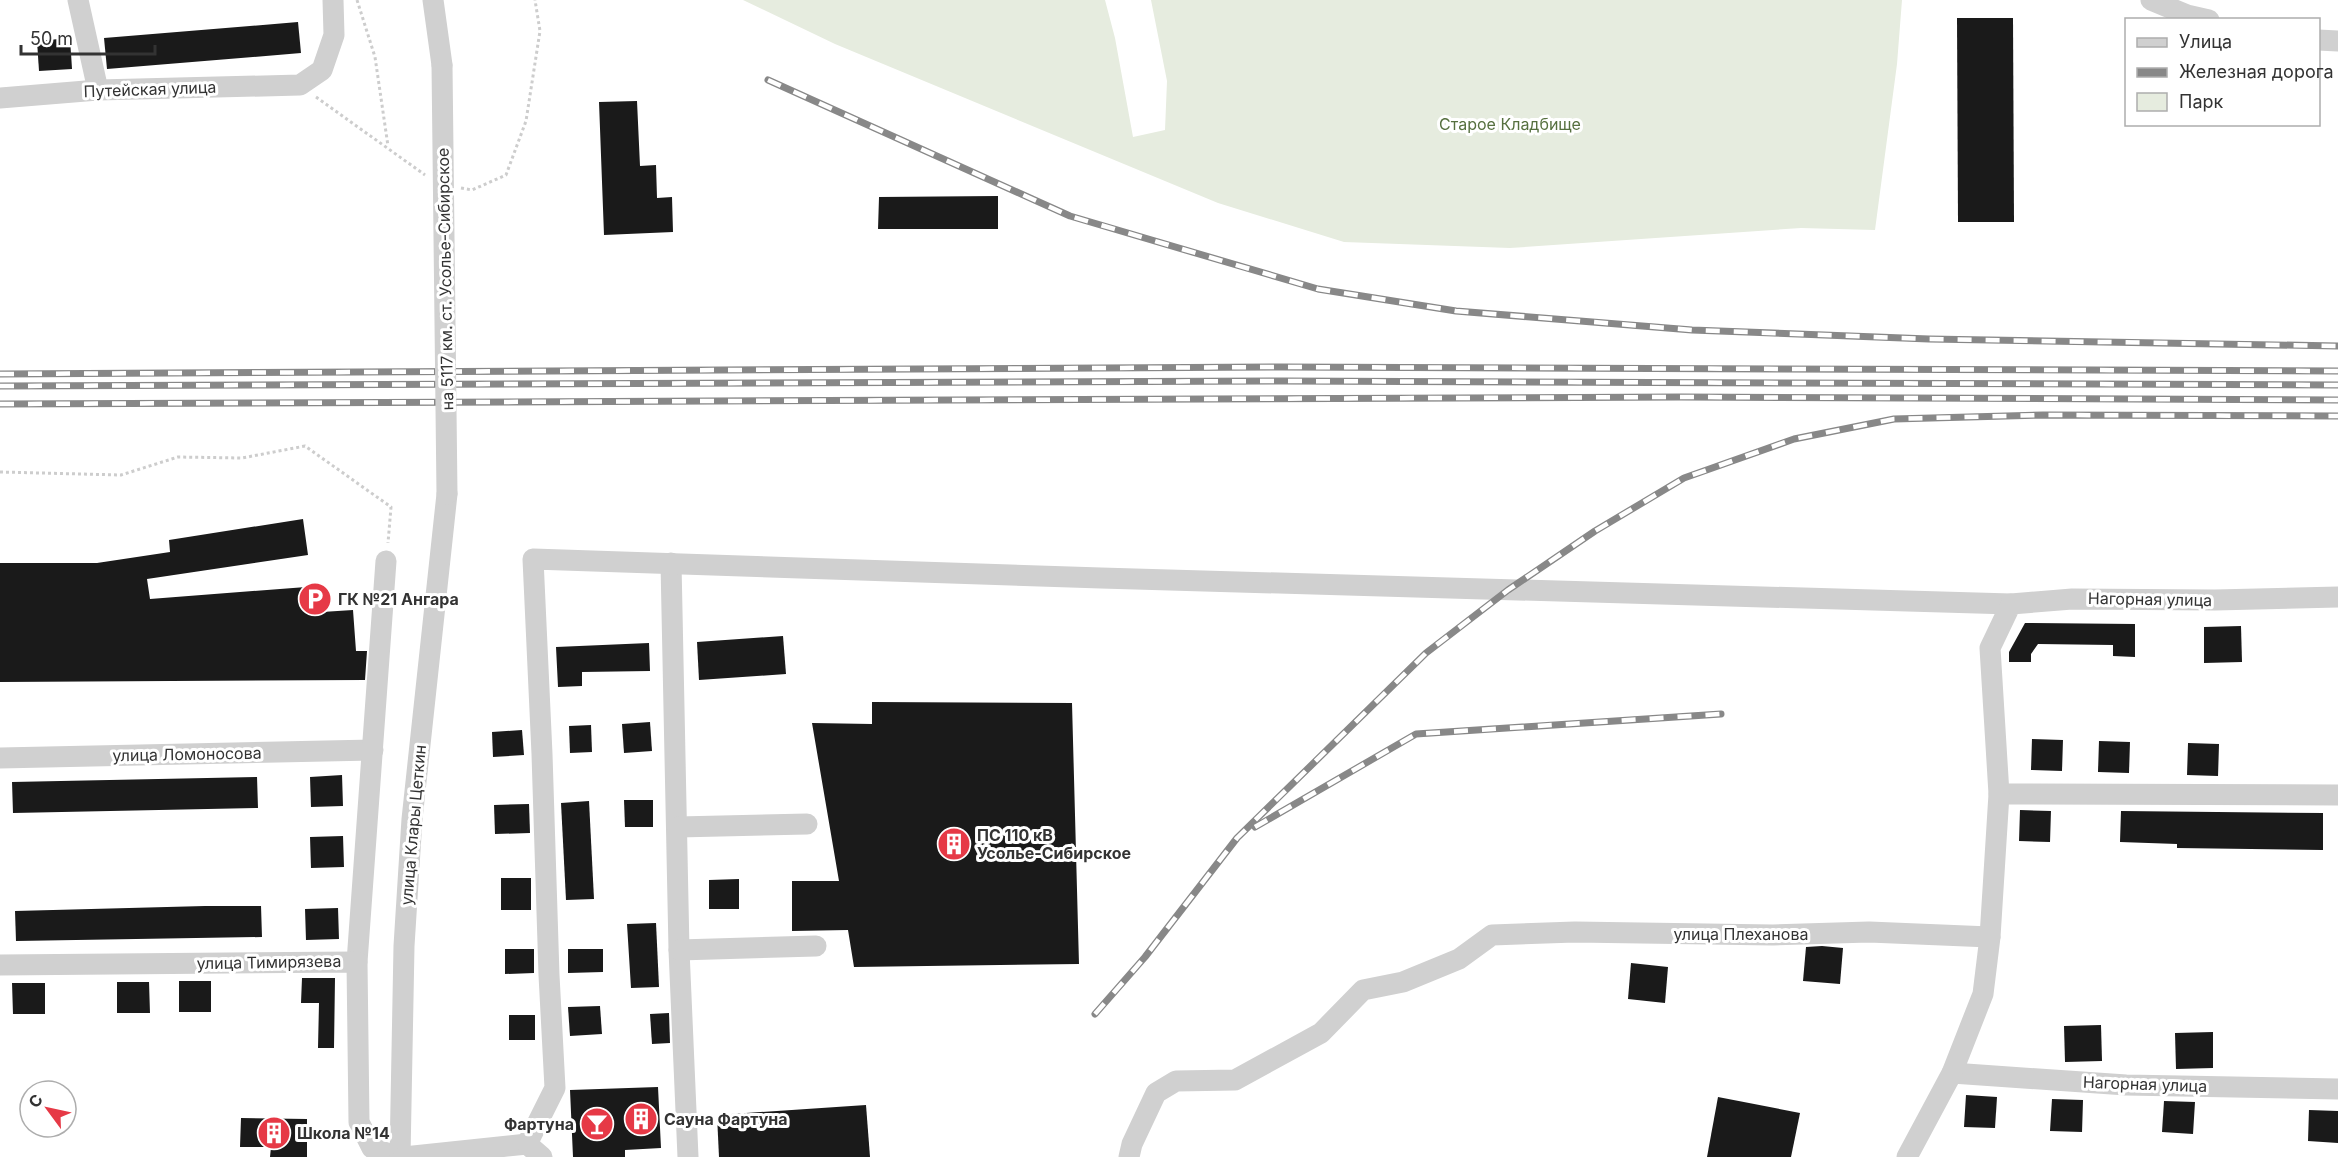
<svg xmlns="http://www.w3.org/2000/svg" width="2338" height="1157" viewBox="0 0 2338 1157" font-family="Inter,sans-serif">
<rect width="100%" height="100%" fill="#fff"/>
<polygon fill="#e6ecdf" points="743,0 1105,0 1115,38 1133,137 1165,130 1167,81 1151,0 1902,0 1897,64 1875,230 1801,228 1510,248 1344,242 1218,203 835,44"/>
<g fill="#1a1a1a">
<polygon points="1957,18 2013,18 2014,222 1958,222"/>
<polygon points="298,22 301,53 107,69 104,38"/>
<polygon points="70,38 72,69 39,71 37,41"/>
<polygon points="637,101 640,166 656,165 657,198 672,197 673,232 604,235 599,102"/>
<polygon points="998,196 998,229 878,229 879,197"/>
<polygon points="303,519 308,555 147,579 150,599 319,586 322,612 353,610 356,651 367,651 365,680 0,682 0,563 97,563 170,552 169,540"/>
<polygon points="2025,623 2135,624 2135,657 2113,656 2113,645 2038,644 2031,654 2031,662 2009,662 2009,652"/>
<polygon points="2241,626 2242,662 2204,663 2204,627"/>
<polygon points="783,636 786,674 699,680 697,642"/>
<polygon points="649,643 650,671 582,672 582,686 558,687 556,647"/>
<polygon points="872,702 1072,703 1079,964 854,967 848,930 792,931 792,881 839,881 812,723 872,724"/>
<polygon points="650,722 652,751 624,753 622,724"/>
<polygon points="591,725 592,752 570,753 569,726"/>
<polygon points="522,730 524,755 493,757 492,732"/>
<polygon points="2032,739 2063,740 2062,771 2031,770"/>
<polygon points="2099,741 2130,742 2129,773 2098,772"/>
<polygon points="2188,743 2219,744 2218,776 2187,775"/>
<polygon points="342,775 343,806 311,807 310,777"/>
<polygon points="257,777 258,808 13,813 12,782"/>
<polygon points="624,800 653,800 653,827 625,827"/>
<polygon points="589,801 594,899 566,900 561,803"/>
<polygon points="529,804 530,833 495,834 494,805"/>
<polygon points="2020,810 2051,811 2050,842 2019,841"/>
<polygon points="2121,811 2323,813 2323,850 2177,848 2177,844 2120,842"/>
<polygon points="343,836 344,867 311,868 310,837"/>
<rect x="501" y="878" width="30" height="32"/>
<polygon points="739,879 739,909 709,909 709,880"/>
<polygon points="205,906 261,906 262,937 16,941 15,911"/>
<polygon points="338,908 339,939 306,940 305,909"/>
<polygon points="656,923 659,987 631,988 627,924"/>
<polygon points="1822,946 1843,948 1840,984 1803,981 1806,947"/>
<polygon points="505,949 534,949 534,973 505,974"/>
<polygon points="568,949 603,949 603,972 568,973"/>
<polygon points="1631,963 1668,967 1665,1003 1628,999"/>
<polygon points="302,978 335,978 334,1048 318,1048 319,1003 301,1003"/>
<rect x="179" y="981" width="32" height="31"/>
<polygon points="117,982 149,982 150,1013 117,1013"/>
<polygon points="12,983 45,983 45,1014 13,1014"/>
<polygon points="600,1006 602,1034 570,1036 568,1007"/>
<polygon points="669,1013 670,1043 652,1044 650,1014"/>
<rect x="509" y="1015" width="26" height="25"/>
<polygon points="2101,1025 2102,1061 2065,1062 2064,1026"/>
<polygon points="2213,1032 2213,1068 2176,1069 2175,1033"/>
<polygon points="658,1087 661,1148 625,1150 625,1157 573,1157 570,1090"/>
<polygon points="1966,1095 1997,1097 1995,1128 1964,1127"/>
<polygon points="1718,1097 1800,1113 1791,1157 1707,1157"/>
<polygon points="2052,1099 2083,1100 2082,1132 2050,1131"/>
<polygon points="2164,1101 2195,1102 2193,1134 2162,1132"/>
<polygon points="866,1105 870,1157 719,1157 717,1115"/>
<polygon points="2309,1110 2338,1111 2338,1143 2308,1141"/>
<polygon points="241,1118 307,1119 307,1157 270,1157 271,1147 240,1147"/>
</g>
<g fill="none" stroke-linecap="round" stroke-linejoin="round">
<g stroke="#cdcdcd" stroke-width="3" stroke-dasharray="3 3" stroke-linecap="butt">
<polyline points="357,0 375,57 388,146"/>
<polyline points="316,97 425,175"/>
<polyline points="461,188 472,190 506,175 526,121 540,31 535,0"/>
<polyline points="0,472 121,475 178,457 242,458 305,446 391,507 388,543"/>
</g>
<g stroke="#d0d0d0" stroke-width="21">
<polyline points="78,0 98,90"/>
<polyline points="433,0 442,65"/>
<polyline points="2151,0 2187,15 2209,20"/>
<polyline points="2318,40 2338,41"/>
<polyline points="0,98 98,90 300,85 322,70 334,35 333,0"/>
<polyline points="671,563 679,950 688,1157"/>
<polyline points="0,758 373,750"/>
<polyline points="1999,794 2338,795"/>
<polyline points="678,827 807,824"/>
<polyline points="679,950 816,946"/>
<polyline points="357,962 386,561"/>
<polyline points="0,965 357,962 359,1122 372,1148 398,1157"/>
<polyline points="1952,1073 2126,1085 2338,1089"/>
<polyline points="400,1157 404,946 412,819 447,494"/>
<polyline points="404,1157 527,1144"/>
<polyline points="542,1157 527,1144 555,1088 549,975 542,754 533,559 1101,578 2011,604"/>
<polyline points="1129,1157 1132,1144 1156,1093 1176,1081 1235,1080 1321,1033 1363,990 1403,982 1459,959 1492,935 1575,932 1773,935 1869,932 1990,937"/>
<polyline points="1907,1157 1952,1073 1983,994 1990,937 1999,794 1990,648 2011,604 2072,599 2215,600 2338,597"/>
</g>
<g stroke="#888" stroke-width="7">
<g id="rail">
<polyline points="768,80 1070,216 1318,289 1456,311 1692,330 1929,339 2338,346"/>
<polyline points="0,374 1282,367 2338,371"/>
<polyline points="0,386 1283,381 2338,385"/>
<polyline points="0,404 1681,397 2338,400"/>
<polyline points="1255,827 1416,734 1721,714"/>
<polyline points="1095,1014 1145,957 1237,838 1426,653 1508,590 1595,531 1684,478 1794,439 1894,419 2043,415 2338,416"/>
</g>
</g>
<use href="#rail" stroke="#fff" stroke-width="4.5" stroke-dasharray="14" stroke-linecap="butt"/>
<polyline stroke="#d0d0d0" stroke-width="21" points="442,65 447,494"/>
</g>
<defs>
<g id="parking-disc" transform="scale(1.725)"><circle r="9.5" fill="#e63946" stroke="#fff"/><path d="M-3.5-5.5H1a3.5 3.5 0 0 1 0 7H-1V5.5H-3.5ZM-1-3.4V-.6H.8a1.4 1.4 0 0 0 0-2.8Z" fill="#fff"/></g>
<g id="building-disc" transform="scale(1.725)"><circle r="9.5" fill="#e63946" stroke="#fff"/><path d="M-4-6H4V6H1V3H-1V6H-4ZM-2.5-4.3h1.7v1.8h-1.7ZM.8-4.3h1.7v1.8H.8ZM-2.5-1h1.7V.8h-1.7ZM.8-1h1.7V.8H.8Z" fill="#fff"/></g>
<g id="bar-disc" transform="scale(1.725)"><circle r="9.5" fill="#e63946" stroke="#fff"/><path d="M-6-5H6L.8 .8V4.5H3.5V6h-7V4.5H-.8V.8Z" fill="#fff"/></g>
</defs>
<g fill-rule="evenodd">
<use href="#parking-disc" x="315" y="599"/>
<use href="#building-disc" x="954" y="844"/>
<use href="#building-disc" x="641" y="1119"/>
<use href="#bar-disc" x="597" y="1124"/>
<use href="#building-disc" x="274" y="1133"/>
</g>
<g text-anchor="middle" stroke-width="6" stroke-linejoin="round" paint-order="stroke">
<g font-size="16" fill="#333" stroke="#fff">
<text transform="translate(150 89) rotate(-2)" y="6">Путейская улица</text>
<text transform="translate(445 279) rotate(-91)" y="6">на 5117 км. ст. Усолье-Сибирское</text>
<text transform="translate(2150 599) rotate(1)" y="6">Нагорная улица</text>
<text transform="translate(187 754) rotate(-1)" y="6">улица Ломоносова</text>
<text transform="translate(413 825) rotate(-85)" y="6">улица Клары Цеткин</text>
<text x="1741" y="940">улица Плеханова</text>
<text transform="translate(269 962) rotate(-1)" y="6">улица Тимирязева</text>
<text transform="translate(2145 1084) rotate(2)" y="6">Нагорная улица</text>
</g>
<g font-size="16" fill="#56703f" stroke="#fff">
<text x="1510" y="130">Старое Кладбище</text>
</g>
<g font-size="16" font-weight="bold" fill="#333" stroke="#fff" text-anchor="start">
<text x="338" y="605">ГК №21 Ангара</text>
<text x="977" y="841">ПС 110 кВ<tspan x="977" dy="18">Усолье-Сибирское</tspan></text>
<text x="664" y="1125">Сауна Фартуна</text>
<text x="574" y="1130" text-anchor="end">Фартуна</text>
<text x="297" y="1139">Школа №14</text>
</g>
</g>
<rect x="2125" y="18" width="195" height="108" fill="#ffffff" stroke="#adadad" stroke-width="1.5"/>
<rect x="2137" y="38" width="30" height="9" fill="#d0d0d0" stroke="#adadad" stroke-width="1.5"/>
<text x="2179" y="48" font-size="18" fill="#333333">Улица</text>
<rect x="2137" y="68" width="30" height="9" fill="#888888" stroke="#adadad" stroke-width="1.5"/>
<text x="2179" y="78" font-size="18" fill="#333333">Железная дорога</text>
<rect x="2137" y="93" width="30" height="18" fill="#e6ecdf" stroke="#adadad" stroke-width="1.5"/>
<text x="2179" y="108" font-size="18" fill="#333333">Парк</text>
<g transform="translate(48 1109) rotate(303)"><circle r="28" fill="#ffffff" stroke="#adadad" stroke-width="1.5"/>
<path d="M0-4.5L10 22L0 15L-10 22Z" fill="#e63946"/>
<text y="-9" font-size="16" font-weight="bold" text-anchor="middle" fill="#333333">С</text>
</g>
<path d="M21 45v9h134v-9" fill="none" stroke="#333333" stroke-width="3"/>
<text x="30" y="45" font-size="18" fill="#333333" stroke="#ffffff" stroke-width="4.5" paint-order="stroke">50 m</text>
</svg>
